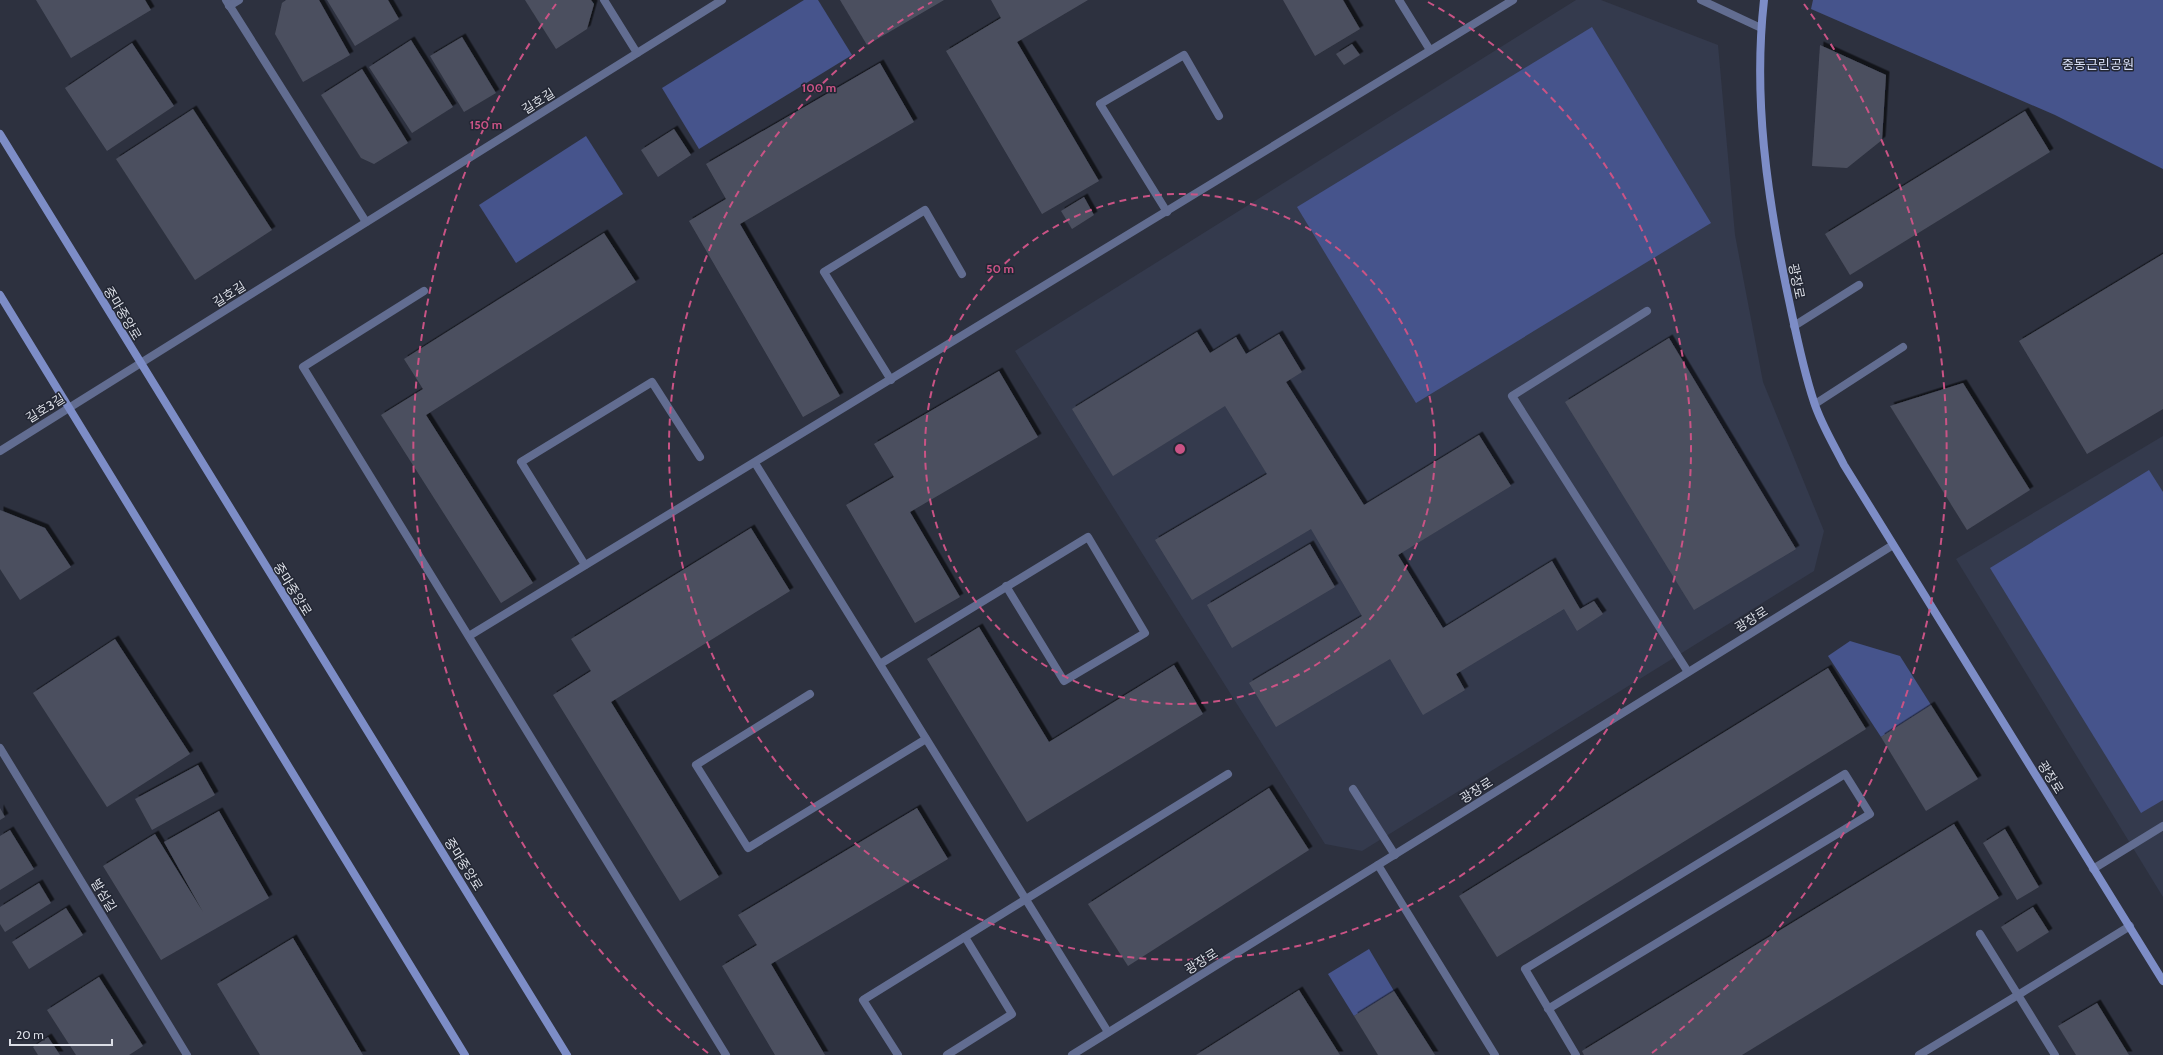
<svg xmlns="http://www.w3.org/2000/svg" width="2163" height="1055" viewBox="0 0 2163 1055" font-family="Cabin,'Noto Sans KR',sans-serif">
<defs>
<filter id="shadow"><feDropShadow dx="3.5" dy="-3.5" stdDeviation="0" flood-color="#0009"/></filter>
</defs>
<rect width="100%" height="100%" fill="#2d313f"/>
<g fill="#343a4d">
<polygon points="1576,0 1601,0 1718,45 1735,235 1763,382 1824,531 1814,571 1362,851 1325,844 1015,351"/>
<polygon points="2163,436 2163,897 1956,559"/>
</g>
<g fill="#46548c">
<polygon points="804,0 818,0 852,55 699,149 662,88"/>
<polygon points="1813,0 2163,0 2163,169 2055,115 1811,9"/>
<polygon points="1592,27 1711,223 1416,403 1297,207"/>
<polygon points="586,136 623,194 516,263 479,205"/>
<polygon points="2149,470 2163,492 2163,800 2141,813 1990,568"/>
<polygon points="1850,641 1900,656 1931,705 1881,737 1828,656"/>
<polygon points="1369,949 1394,991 1354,1016 1328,974"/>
</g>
<g fill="#4c505f" filter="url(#shadow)">
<polygon points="36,0 145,0 151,10 71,58"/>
<polygon points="286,0 319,0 350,55 303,82 275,34 282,3"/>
<polygon points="327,0 388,0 399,19 355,46"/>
<polygon points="525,0 591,0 594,4 587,29 556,49"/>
<polygon points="840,0 944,0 867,45"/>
<polygon points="991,0 1088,0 1017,42 1099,181 1042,214 946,51 1001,18"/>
<polygon points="1283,0 1343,0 1360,29 1315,56"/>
<polygon points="462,37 496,93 464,112 430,56"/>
<polygon points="411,40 453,107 412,133 369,67"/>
<polygon points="132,43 174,106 107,151 65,88"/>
<polygon points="1352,44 1360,55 1344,65 1336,54"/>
<polygon points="1820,45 1886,75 1882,140 1847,168 1812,166"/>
<polygon points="880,63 914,122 740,224 840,396 803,417 689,221 726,199 706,164"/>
<polygon points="362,69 408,143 374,164 361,158 321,95"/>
<polygon points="193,109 272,230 195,280 116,159"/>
<polygon points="2025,111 2050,152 1850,275 1825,234"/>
<polygon points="674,129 691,155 658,177 641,150"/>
<polygon points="1084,197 1094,215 1072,229 1061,211"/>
<polygon points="604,233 636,282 426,415 533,583 501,603 381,415 423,389 404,359"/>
<polygon points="2163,254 2163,409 2087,454 2019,341"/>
<polygon points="1197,332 1210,353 1236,337 1246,354 1279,334 1302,372 1286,382 1364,505 1479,435 1511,486 1398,555 1443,628 1552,561 1580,609 1594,601 1603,614 1577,631 1564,609 1456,674 1465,690 1423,715 1390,659 1276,727 1249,683 1362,616 1311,529 1192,600 1155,540 1267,474 1225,406 1113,476 1072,409"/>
<polygon points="1669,338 1796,549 1694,610 1565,402"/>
<polygon points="999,371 1038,437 910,512 960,597 915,623 846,505 894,477 874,444"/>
<polygon points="1963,383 2030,490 1967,530 1890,406"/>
<polygon points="0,510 45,528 71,567 20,600 0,569"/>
<polygon points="751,528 790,591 611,702 719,877 680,901 553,695 591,671 571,639"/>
<polygon points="1310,544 1335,587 1232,648 1207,605"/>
<polygon points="979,627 1049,742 1174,665 1203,714 1027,822 927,659"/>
<polygon points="115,639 190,754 107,807 33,693"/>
<polygon points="1828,668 1866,729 1497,957 1459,896"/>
<polygon points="1931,705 1978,779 1926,811 1881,737"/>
<polygon points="198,765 215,795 152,830 135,799"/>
<polygon points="1269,788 1309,850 1128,966 1088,904"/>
<polygon points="0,808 5,817 0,820"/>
<polygon points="917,808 948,859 771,964 825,1055 775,1055 722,966 757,945 738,915"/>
<polygon points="219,811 269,898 161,960 103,866 155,834 203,912 164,842"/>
<polygon points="1954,824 1999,898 1742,1055 1584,1055 1582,1051"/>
<polygon points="2005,829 2039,887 2017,900 1983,843"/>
<polygon points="10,830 34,869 0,890 0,836"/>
<polygon points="39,883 51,903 5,932 0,924 0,907"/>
<polygon points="2033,907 2049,932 2017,952 2001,927"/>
<polygon points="66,908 83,935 29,969 12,942"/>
<polygon points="293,938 363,1055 260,1055 217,984"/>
<polygon points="99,977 143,1046 129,1055 76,1055 47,1010"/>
<polygon points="1299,990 1340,1055 1196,1055"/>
<polygon points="1394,991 1435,1055 1378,1055 1354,1016"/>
<polygon points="2097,1003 2129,1055 2076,1055 2058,1026"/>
<polygon points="48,1037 60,1055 38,1055 33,1047"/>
</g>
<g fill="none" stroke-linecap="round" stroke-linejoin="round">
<g stroke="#626d91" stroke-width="8">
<polyline points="1399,0 1430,50"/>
<polyline points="1167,212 1100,104 1184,55 1219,116"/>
<polyline points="424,291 303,367 726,1055"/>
<polyline points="1647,311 1512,396 1688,672"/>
<polyline points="1794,326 1859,285"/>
<polyline points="891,380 824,272 925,210 962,274"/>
<polyline points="1815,404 1903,347"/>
<polyline points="755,463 1108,1032"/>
<polyline points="585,565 521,462 652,382 700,457"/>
<polyline points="469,636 1513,0"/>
<polyline points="880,664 1088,537 1145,633 1064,681 1006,586"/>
<polyline points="810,694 696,765 748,848 926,739"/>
<polyline points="1353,789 1395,855"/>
<polyline points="1378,865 1495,1055"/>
<polyline points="2093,869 2163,826"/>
<polyline points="1548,1009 1870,814 1845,774 1525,969 1576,1055"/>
<polyline points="898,1055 863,1000 1228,774"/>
<polyline points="947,1055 1012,1014 965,937"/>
<polyline points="1919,1055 2018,995 1980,934"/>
<polyline points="2055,1055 2018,995 2130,926"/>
</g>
<g stroke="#626d91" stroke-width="8">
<polyline points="226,0 366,222"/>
<polyline points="604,0 637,53"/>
<polyline points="1701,0 1761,28"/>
<polyline points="229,6 239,0"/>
<polyline points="0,451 722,0"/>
<polyline points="0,748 187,1055"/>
<polyline points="1072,1055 1893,545"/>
</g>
<g stroke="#7d8dc7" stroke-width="8">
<path d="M1764,0c-11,98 3,195 23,291 8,37 15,75 27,111 7,22 20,43 30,63l319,516"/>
<polyline points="0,134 567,1055"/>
<polyline points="0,295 465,1055"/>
</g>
</g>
<g fill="none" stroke="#ca5385" stroke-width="2" stroke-dasharray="7 5">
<circle cx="1180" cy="449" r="255"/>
<path d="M1428 2A511 511 0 1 1 932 2"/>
<path d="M708 1053A766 766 0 0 1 556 4M1804 4A766 766 0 0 1 1652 1053"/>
</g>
<g text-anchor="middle" stroke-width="3" stroke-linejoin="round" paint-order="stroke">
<g font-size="13" fill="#dbe2f9" stroke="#232734">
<text x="2098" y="69">중동근린공원</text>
</g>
<g font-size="13" fill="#dbdee6" stroke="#232734">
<text transform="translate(538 101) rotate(-32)" y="5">길호길</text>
<text transform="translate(1797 281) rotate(78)" y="5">광장로</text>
<text transform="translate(229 294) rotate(-32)" y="5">길호길</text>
<text transform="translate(123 313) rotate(59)" y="5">중마중앙로</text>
<text transform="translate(45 408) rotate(-32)" y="5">길호3길</text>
<text transform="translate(293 589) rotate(58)" y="5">중마중앙로</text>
<text transform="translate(1751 619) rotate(-32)" y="5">광장로</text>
<text transform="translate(2051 777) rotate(58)" y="5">광장로</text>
<text transform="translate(1476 790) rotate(-32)" y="5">광장로</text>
<text transform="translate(464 864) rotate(58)" y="5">중마중앙로</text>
<text transform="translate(104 895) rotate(59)" y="5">발섬길</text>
<text transform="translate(1201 961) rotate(-32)" y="5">광장로</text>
</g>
</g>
<circle cx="1180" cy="449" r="6" fill="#ca5385" stroke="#232734" stroke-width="2"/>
<g font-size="12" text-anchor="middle" font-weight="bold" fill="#ca5385" stroke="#232734" stroke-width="3" stroke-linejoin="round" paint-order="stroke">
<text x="819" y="92">100 m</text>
<text x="486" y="129">150 m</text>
<text x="1000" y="273">50 m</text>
</g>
<path d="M10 1039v6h102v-6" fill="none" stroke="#dbdee6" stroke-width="2"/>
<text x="16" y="1039" font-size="12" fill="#dbdee6" stroke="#232734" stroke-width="3" paint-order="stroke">20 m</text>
</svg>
